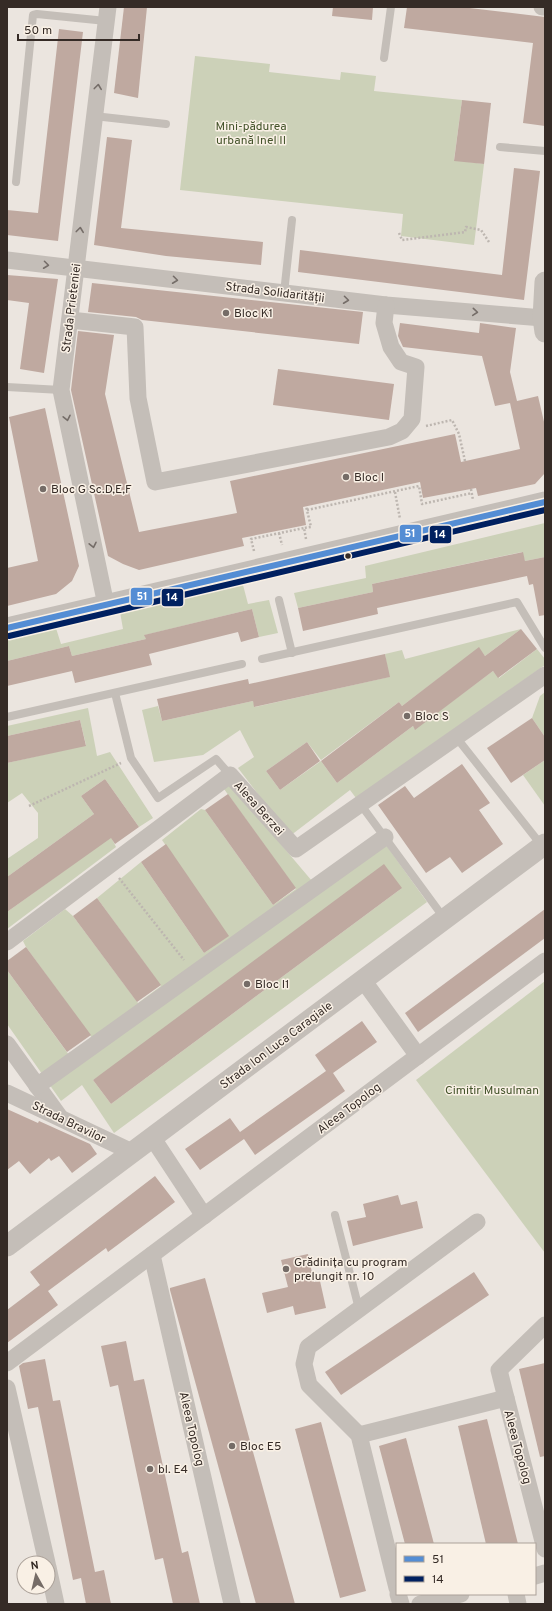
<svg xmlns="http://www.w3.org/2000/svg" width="552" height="1611" viewBox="0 0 552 1611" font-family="Overpass,sans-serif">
<rect width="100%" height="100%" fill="#ebe5df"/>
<g fill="#ccd1b8" fill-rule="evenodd">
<polygon points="195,56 270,64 269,72 340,80 341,72 376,76 374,91 462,100 454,160 484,164 474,245 401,236 403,214 180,190"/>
<polygon points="545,523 545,557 525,561 522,552 372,584 373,592 298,608 294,593 366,578 365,566"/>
<polygon points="243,585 248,604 269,600 278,633 259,637 252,609 145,635 146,639 72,656 69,646 7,661 7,636 55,625 61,644 123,629 120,612"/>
<polygon points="521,629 485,656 479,648 402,706 399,702 321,760 307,742 266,771 280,790 321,761 337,783 413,726 415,729 493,671 499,678 537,649 545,659 545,665 356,798 350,790 290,836 238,768 254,757 240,730 203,755 154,762 142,710 158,706 162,721 253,701 255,707 389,677 385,654 402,650 405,659"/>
<polygon points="545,692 545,737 532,718 540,696"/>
<polygon points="88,708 97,756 110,752 153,818 139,827 105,779 81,796 94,814 7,877 7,859 38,838 38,813 22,793 7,803 7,763 86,745 80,720 7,736 7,726"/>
<polygon points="545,760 545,806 523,775"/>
<path d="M230,784l82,97 74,-36 41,57 -313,231 -32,-48 -21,16 -54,-77v-54l62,85 23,-17 -66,-91 -3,-6 42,-32 8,7 65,87 23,-17 -64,-88 44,-36 63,91 24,-17 -66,-96 39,-31 4,1 68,95 23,-16 -72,-100zM402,888l-291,216 -18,-24z"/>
<polygon points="111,837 116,847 7,929 7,912"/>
<polygon points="545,981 545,1253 416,1080"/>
</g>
<g fill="#bfa9a0">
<polygon points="124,7 147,7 138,98 114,93"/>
<polygon points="333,7 373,7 372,20 332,16"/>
<polygon points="407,7 461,7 545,17 545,126 523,123 533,43 404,28"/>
<polygon points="59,29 83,32 58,241 7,235 7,210 38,213"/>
<polygon points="462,100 491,103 484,164 454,161"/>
<polygon points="107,137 132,140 121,228 263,242 261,265 166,256 94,245"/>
<polygon points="514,168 540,171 524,300 298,272 300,250 502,275"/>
<polygon points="7,275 58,279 44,373 20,369 29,303 7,300"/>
<polygon points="92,283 363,312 359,344 142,320 136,317 88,312"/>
<polygon points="400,323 479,333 480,323 516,328 510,372 517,401 538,396 545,426 545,473 535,484 478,496 476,488 423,498 420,482 303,507 306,525 242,538 244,546 139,570 123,564 108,556 71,390 78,331 114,335 105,394 139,532 237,513 230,481 455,434 461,462 520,449 510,403 495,406 482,356 403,347 398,336"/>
<polygon points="278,369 394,384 389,420 273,405"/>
<polygon points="45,408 79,566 72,581 56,594 7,606 7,568 38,561 9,417"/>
<polygon points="523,552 525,561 545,557 545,615 539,616 533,584 529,585 527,576 377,608 378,614 303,631 298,608 373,592 372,584"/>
<polygon points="252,609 259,637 241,642 238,632 149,654 152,665 75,683 72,671 7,686 7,661 69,646 72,656 146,639 144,635"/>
<polygon points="521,629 537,649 498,678 493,671 415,730 413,726 337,783 321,761 399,702 402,706 479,647 485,656"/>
<polygon points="385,654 390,677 254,707 253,701 162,721 157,699 248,679 249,684"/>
<polygon points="532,718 545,737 545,760 511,783 487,748"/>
<polygon points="80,720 86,746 7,763 7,736"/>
<polygon points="307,742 320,761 280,790 266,771"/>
<polygon points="462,764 490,803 479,810 503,844 462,873 450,857 426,873 378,805 405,786 414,798"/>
<polygon points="105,779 139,827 115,844 111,838 7,912 7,877 94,814 81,796"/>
<polygon points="228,794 296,888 273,905 205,810"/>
<polygon points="166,844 229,936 204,953 141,862"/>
<polygon points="384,864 402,888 111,1104 93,1080"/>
<polygon points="97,898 161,985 137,1002 73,916"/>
<polygon points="545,909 545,938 418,1032 405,1013"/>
<polygon points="26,947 91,1035 67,1052 7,970 7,961"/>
<polygon points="362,1021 377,1042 333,1073 345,1091 255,1155 244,1139 200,1170 185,1149 230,1118 240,1132 326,1071 315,1055"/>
<polygon points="7,1109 38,1123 39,1121 90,1144 97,1154 72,1173 59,1156 51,1161 49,1158 30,1174 19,1161 7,1170"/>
<polygon points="155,1176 175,1202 108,1252 106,1248 48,1291 58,1305 7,1343 7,1310 40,1285 30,1272"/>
<polygon points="398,1195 401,1205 417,1201 423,1228 353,1246 347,1221 366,1217 363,1204"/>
<polygon points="308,1254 314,1282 320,1281 326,1308 295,1315 293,1306 267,1313 262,1293 288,1287 281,1260"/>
<polygon points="474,1272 489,1295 341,1395 325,1372"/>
<polygon points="205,1278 295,1604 256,1604 170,1290 170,1288"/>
<polygon points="126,1341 134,1381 144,1379 182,1553 188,1551 200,1604 173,1604 163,1558 155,1560 118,1385 110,1387 101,1346"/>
<polygon points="45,1359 53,1401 60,1400 95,1572 104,1570 111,1604 86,1604 81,1578 73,1580 38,1407 28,1409 19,1366 23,1363"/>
<polygon points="545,1363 545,1456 540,1457 519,1369"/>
<polygon points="487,1419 518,1544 486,1544 458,1426"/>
<polygon points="321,1422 366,1591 340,1598 295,1429"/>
<polygon points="406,1438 434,1544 405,1544 379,1446"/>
</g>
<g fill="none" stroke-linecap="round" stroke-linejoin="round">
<g stroke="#bdb6b0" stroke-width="2.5" stroke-dasharray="2 2" stroke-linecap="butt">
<polyline points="399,233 402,240 465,232 466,227 481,230 489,242"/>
<polyline points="426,426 452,420 459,434 465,461"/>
<polyline points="471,489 473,500"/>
<polyline points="395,492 400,519"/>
<polyline points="307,510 419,486 422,504 472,493"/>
<polyline points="279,533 282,545"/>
<polyline points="306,539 304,528 311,527 306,506"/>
<polyline points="254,551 251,539 304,528"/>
<polyline points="29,806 121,763"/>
<polyline points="119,878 184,960"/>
</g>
<g stroke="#c4beb8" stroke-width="8">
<polyline points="384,58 391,7"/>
<polyline points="94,116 166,124"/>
<polyline points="500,147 545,151"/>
<polyline points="16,182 33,15 37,14 106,21"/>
<polyline points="284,293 292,220"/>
<polyline points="7,387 61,390"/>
<polyline points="279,600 292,653"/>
<polyline points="262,659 517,602 545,648"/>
<polyline points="115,693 131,758 158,798 216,759 230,775"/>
<polyline points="7,717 242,664"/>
<polyline points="456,737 542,846"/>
<polyline points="361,805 444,918"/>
<polyline points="335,1215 359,1309"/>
</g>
<g stroke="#c4beb8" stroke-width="17">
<polyline points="542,7 545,7"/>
<polyline points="7,260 386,305 543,318"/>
<polyline points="70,320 135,327 138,398 155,482 389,437 402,431 412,419 416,367 401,362 391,347 384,323 386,305"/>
<polyline points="106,605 61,390 108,7"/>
<polyline points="7,942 230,775 296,849 545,675"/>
<polyline points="363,980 418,1056"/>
<polyline points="7,1044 59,1116"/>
<polyline points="37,1086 385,837"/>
<polyline points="7,1093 132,1152"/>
<polyline points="152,1137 204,1216"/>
<polyline points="152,1255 232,1604"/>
<polyline points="7,1363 545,961"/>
<polyline points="7,1388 47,1563"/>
<polyline points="506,1398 499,1370 545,1325"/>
<polyline points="359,1435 506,1398 545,1549"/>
<polyline points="48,1567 56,1604"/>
<polyline points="535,1576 545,1573"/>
<polyline points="397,1588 359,1435 309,1385 304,1364 308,1347 477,1222"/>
<polyline points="398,1594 401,1604"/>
<polyline points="516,1594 518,1604"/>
<polyline points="420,1604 461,1594"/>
</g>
<g stroke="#c4beb8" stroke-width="21">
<polyline points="545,282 543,318 545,332"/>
<polyline points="7,628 545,502"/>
<polyline points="7,1246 545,844"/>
</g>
<g stroke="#f9f0e5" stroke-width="9">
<polyline id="bus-1" points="7,628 545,502"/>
</g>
<g stroke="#f9f0e5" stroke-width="9">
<polyline id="bus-2" points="9,636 545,510"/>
</g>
<use href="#bus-1" stroke="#548dd4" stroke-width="6"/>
<use href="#bus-2" stroke="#002060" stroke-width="6"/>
</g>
<defs><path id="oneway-chevron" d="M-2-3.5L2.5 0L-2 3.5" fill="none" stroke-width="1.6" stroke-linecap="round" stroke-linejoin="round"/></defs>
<g stroke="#756d68">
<use href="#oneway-chevron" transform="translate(98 87) rotate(-83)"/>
<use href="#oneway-chevron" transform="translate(80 230) rotate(-83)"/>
<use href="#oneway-chevron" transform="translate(46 265) rotate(7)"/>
<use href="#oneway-chevron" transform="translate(175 280) rotate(7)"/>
<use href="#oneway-chevron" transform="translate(346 300) rotate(7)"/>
<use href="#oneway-chevron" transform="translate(475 312) rotate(5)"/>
<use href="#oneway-chevron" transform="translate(67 418) rotate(78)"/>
<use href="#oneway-chevron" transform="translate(93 545) rotate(78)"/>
</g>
<g fill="#756c67" stroke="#f9f0e5" stroke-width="1.5">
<circle cx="226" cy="313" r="4"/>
<circle cx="346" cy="477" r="4"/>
<circle cx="43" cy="489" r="4"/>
<circle cx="407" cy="716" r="4"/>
<circle cx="247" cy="984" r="4"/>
<circle cx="286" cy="1269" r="4"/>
<circle cx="232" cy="1446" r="4"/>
<circle cx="150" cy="1469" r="4"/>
</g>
<circle fill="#352b26" stroke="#f9f0e5" stroke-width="1.5" cx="348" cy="556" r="3.5"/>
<g text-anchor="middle" stroke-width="3" stroke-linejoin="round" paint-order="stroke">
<g font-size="12" fill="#43532a" stroke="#f9f0e5">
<text x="251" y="130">Mini-pădurea<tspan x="251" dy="14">urbană Inel II</tspan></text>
<text x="492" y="1094">Cimitir Musulman</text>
</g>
<g font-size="12" fill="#352b26" stroke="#f9f0e5">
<text transform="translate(275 292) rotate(7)" y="4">Strada Solidarității</text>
<text transform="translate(71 308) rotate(-83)" y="4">Strada Prieteniei</text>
<text transform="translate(259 808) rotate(48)" y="4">Aleea Berzei</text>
<text transform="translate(276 1045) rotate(-37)" y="4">Strada Ion Luca Caragiale</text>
<text transform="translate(349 1108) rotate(-37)" y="4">Aleea Topolog</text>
<text transform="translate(69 1122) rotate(26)" y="4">Strada Bravilor</text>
<text transform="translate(192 1429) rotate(77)" y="4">Aleea Topolog</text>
<text transform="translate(518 1447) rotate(75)" y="4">Aleea Topolog</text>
</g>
<g font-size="12" fill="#352b26" stroke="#f9f0e5" text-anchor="start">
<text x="234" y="317">Bloc K1</text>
<text x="354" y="481">Bloc I</text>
<text x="51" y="493">Bloc G Sc.D,E,F</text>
<text x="415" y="720">Bloc S</text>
<text x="255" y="988">Bloc I1</text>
<text x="294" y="1266">Grădinița cu program<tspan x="294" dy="14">prelungit nr. 10</tspan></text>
<text x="240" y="1450">Bloc E5</text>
<text x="158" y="1473">bl. E4</text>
</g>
</g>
<g stroke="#f9f0e5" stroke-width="1.5">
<rect x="399" y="524" width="23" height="19" rx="4" fill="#548dd4"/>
<rect x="429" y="525" width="23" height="19" rx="4" fill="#002060"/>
<rect x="130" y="587" width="23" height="19" rx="4" fill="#548dd4"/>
<rect x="161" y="588" width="23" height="19" rx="4" fill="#002060"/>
</g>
<g font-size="11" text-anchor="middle" font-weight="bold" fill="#fff">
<text x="410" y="537">51</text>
<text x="440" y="538">14</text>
<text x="142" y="600">51</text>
<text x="172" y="601">14</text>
</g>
<rect width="552" height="1611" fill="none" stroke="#352b26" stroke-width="16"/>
<rect x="396" y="1543" width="140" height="52" fill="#f9f0e5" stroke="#aba199"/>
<rect x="404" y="1556" width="20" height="6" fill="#548dd4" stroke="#aba199"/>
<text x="432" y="1563" font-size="12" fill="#352b26">51</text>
<rect x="404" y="1576" width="20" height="6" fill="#002060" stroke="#aba199"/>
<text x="432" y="1583" font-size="12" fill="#352b26">14</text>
<g transform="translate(36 1575) rotate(352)"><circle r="19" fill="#f9f0e5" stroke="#aba199"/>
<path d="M0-3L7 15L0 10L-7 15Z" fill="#756c67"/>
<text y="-6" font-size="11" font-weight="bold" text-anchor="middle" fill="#352b26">N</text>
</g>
<path d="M18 34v6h121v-6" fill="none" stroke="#352b26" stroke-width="2"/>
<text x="24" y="34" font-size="12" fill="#352b26" stroke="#f9f0e5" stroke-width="3" paint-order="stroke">50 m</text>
</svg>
